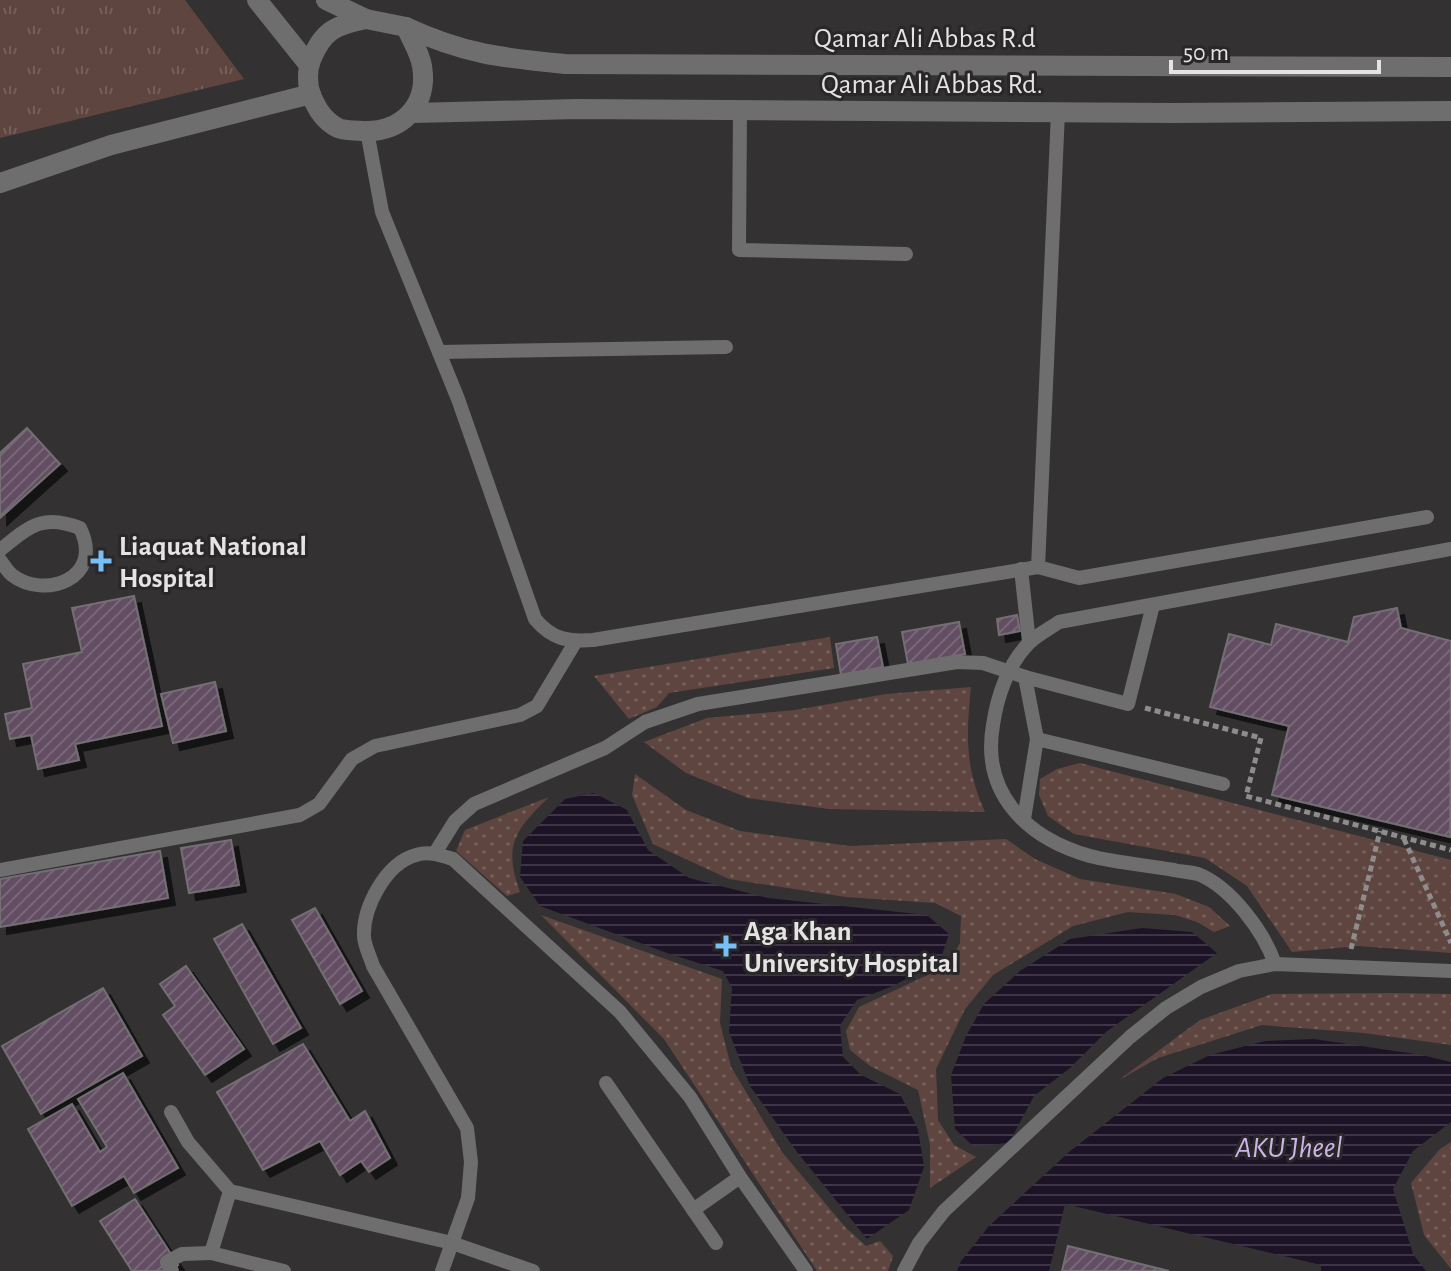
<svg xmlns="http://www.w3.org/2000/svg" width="1451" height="1271" viewBox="0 0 1451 1271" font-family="'Alegreya Sans',sans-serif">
<defs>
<pattern id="grass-dots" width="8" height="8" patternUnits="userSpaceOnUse" patternTransform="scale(2)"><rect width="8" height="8" fill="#5f4540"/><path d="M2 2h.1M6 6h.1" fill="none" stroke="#76605b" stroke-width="1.8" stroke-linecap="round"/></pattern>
<pattern id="park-tufts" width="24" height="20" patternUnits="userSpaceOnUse" patternTransform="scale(2)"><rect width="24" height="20" fill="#5f4540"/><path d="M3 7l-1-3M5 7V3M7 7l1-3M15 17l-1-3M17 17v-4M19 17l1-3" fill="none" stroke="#76605b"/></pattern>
<pattern id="water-rules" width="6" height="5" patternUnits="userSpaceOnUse" patternTransform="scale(2)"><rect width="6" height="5" fill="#1d1327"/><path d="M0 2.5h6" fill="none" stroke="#3e3546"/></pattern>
<pattern id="building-hatch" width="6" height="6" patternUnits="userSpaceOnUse" patternTransform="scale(2)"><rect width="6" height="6" fill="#634e62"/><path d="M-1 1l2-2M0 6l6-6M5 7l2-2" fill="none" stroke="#796778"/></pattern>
<filter id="shadow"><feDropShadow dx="7" dy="7" stdDeviation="0" flood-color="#0009"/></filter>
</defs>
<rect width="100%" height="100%" fill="#343132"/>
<g fill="url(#grass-dots)">
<polygon points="830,637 834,668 669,693 657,707 629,719 594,676"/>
<path d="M971,687c-5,48 -6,81 14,125l-156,-3 -81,-11 -62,-25 -42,-31 63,-24 88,-8 91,-16z"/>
<polygon points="1080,763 1451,860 1451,953 1359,946 1292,952 1247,886 1205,858 1074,834 1048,816 1039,795 1040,779 1057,769"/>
<polygon points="635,774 686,810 740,831 850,846 1006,839 1035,859 1080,879 1176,894 1209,907 1230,926 1214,932 1197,922 1175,915 1128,912 1073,926 993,975 965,1009 936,1069 938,1120 954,1145 976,1157 930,1188 930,1145 918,1090 870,1066 850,1050 846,1031 859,1007 947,966 960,943 961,916 935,903 846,897 729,879 653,844 632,795"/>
<path d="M549,797c-34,33 -46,48 -29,95l-13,4 -51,-45 9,-21z"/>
<polygon points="541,915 722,979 720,1023 731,1067 782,1152 846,1228 866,1246 880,1241 893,1256 888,1271 817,1271 664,1039"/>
<polygon points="1392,993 1451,994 1451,1045 1364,1033 1262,1025 1158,1058 1119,1080 1200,1020 1272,994"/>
<polygon points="1451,1142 1451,1269 1424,1235 1411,1183 1440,1149"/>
</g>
<polygon fill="url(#park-tufts)" points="0,0 185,0 244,79 0,138"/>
<g fill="url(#water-rules)">
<polygon points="594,793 627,810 648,850 689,878 768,898 927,915 949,934 940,961 893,986 857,1000 840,1025 843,1057 861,1075 900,1094 918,1129 924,1167 909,1210 867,1239 797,1152 750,1086 729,1032 732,988 723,971 667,953 540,906 520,877 523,841 565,799"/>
<polygon points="1142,928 1192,932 1217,953 1106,1032 1070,1068 1034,1096 1009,1143 973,1146 955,1129 951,1075 966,1036 984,1004 1020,971 1070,939"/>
<polygon points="1314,1039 1422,1055 1451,1062 1451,1122 1413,1151 1393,1189 1413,1254 1426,1271 1321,1271 1321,1265 1065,1204 1049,1271 957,1271 961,1261 989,1226 1069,1152 1163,1078 1210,1055 1265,1041"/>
</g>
<g fill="url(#building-hatch)" stroke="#726f72" stroke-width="2" filter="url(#shadow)">
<polygon points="27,428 60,464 0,518 0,453"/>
<polygon points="134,596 162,726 75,744 79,760 38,769 31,735 10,739 5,714 32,708 23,664 82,652 72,608"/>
<polygon points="1397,608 1401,628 1451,641 1450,837 1272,795 1289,726 1210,707 1229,634 1271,645 1276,624 1348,642 1354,617"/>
<polygon points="1017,615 1020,631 999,635 997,619"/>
<polygon points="959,622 965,654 908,664 902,632"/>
<polygon points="877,637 883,667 841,675 836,644"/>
<polygon points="215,682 226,731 173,743 161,694"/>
<polygon points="231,840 239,885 189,893 181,848"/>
<polygon points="160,851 168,898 0,927 0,879"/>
<polygon points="315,908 362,991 340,1004 292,920"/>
<polygon points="242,924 301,1028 273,1044 214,939"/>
<polygon points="186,966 244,1049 205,1075 163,1015 175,1006 160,984"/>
<polygon points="103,988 142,1056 41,1114 2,1046"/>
<polygon points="303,1044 350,1121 365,1111 390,1158 369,1172 361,1161 340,1175 320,1141 263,1170 217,1092"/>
<polygon points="123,1073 178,1168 134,1193 124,1176 72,1206 28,1129 72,1104 100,1152 107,1147 78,1099"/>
<polygon points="135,1199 178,1265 169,1271 132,1271 100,1221"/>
<polygon points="1068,1246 1169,1271 1062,1271"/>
</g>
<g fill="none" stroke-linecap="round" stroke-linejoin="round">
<g stroke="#8f8c8d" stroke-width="5" stroke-dasharray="6 4" stroke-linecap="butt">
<polyline points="1145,708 1261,738 1246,796 1451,850"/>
<polyline points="1404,839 1451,943"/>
<polyline points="1351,949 1380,831"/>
</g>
<g stroke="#6f6e6e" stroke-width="14">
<polyline points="740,110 739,250 906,254"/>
<path d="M367,131l15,81 76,187 77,220c17,20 32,23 58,21l445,-73 41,11 348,-61"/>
<polyline points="439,352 726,347"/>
<path d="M0,550c29,-23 42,-37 80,-22 25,51 -36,72 -68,47 -5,-4 -8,-10 -12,-15"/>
<polyline points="1038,567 1058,112"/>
<polyline points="1021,569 1029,642"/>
<polyline points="1037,739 1223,784"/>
<polyline points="1024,819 1037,739 1025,677"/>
<polyline points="435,853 455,821 474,804 605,748 645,722 698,704 957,662 983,663 1025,677 1128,704 1153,605"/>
<polyline points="0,870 300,815 319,804 352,759 375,746 520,715 537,706 576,641"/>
<path d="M1275,964c-11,-32 -44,-77 -77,-90 -7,-2 -16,-2 -24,-4 -27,-5 -57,-7 -84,-14 -63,-18 -109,-62 -97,-131 4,-28 15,-61 36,-82 8,-8 20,-14 30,-21l392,-73"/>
<polyline points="606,1083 716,1243"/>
<polyline points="171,1112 188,1142 230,1191 452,1243 533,1271"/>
<polyline points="230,1191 211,1253 284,1271"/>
<polyline points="693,1210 740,1177"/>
<polyline points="172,1271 167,1262 182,1254 211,1253"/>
<path d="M442,1271l26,-73 3,-36 -4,-34 -94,-162c-3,-10 -9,-21 -9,-30 -1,-29 22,-73 52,-81 13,-4 24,0 37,4l167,153 70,85 50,80 66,94"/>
<polyline points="904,1271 919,1243 944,1211 1130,1037 1166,1008 1201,987 1239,971 1275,964 1451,971"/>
</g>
<g stroke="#6f6e6e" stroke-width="20">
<polyline points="257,0 309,65"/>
<polyline points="326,0 366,19"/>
<path d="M366,19l40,8c5,12 14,26 16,39 7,40 -21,67 -60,65 -7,-1 -18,0 -24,-3 -14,-7 -21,-19 -27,-33 -4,-10 -4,-25 0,-35 12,-30 25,-35 55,-41z"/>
<path d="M406,27c58,27 96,31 159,37l886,3"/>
<polyline points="412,113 577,109 1175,113 1451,111"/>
<polyline points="0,183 111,145 311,94"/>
</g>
</g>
<g fill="#77bff7" stroke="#2a2728" stroke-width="3">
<path d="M97 549h8v8h8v8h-8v8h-8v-8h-8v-8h8z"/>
<path d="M722 934h8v8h8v8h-8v8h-8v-8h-8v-8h8z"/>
</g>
<g text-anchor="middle" stroke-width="6" stroke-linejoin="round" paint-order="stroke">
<g font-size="28" fill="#e5e3e4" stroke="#2a2728">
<text x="925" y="47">Qamar Ali Abbas R.d</text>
<text x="932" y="93">Qamar Ali Abbas Rd.</text>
</g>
<g font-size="28" font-weight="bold" fill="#e5e3e4" stroke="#2a2728" text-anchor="start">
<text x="119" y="555">Liaquat National<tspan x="119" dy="32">Hospital</tspan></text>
<text x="744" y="940">Aga Khan<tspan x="744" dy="32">University Hospital</tspan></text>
</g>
<g font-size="30" font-style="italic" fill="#cdb6e7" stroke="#2a2728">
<text x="1289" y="1157">AKU Jheel</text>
</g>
</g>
<path d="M1171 60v12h208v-12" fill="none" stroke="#e5e3e4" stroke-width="4"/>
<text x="1183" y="60" font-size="24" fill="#e5e3e4" stroke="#2a2728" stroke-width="6" paint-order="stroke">50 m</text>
</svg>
